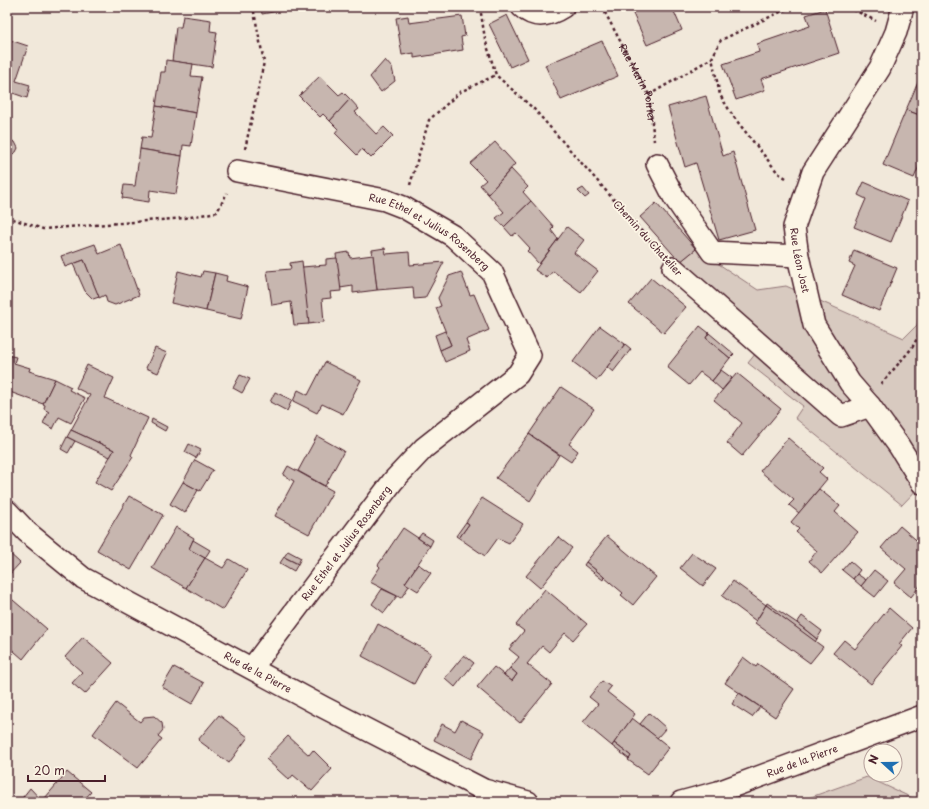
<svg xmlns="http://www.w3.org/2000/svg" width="929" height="809" viewBox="0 0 929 809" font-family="'Playpen Sans',sans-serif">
<rect width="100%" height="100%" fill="#f1e8da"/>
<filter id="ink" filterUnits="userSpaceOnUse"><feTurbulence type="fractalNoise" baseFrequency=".025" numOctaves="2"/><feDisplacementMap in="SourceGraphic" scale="8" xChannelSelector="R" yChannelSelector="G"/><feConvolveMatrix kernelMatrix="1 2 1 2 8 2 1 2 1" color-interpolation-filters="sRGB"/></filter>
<g filter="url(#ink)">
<g fill="#d8cac0" stroke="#917476">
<polygon points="696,249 758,290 786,286 904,338 917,325 922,301 922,484 902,505 795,418 803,406 748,363 768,338 680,262"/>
<polygon points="867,777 921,802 797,802"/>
</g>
<g fill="#c7b6af" stroke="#4a1f2b">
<polygon points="261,7 301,7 262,14"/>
<polygon points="630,7 672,7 682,30 647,45"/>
<polygon points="825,9 839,53 761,79 765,90 736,100 723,64 759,52 757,44 810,26 806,15"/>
<polygon points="507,15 528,59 510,67 489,24"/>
<polygon points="183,16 211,20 210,31 217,32 212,67 172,61 176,27 181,27"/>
<polygon points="408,16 409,23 462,16 465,36 461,37 463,50 414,58 414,53 402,55 396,18"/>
<polygon points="7,39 28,46 16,81 30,85 27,98 7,91"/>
<polygon points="602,41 618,76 561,100 545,65"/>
<polygon points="166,60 193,64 191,76 202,77 196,113 156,106 161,72 165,72"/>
<polygon points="385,60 392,68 395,81 381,92 370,77"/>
<polygon points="922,73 922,116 906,110"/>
<polygon points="320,76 339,95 343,92 350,99 330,121 323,114 320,117 299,96"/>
<polygon points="706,96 723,156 733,152 755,230 719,240 696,163 685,167 668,107"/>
<polygon points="350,99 359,109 355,112 376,134 384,127 393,136 371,158 362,149 357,155 335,133 338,129 330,121"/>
<polygon points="156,106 196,113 191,146 183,145 182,156 140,149 142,137 151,138"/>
<polygon points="906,110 922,116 922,159 914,178 883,165"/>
<polygon points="7,139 15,142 18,148 16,152 11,155 7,165"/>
<polygon points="495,142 515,164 488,194 480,185 486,180 470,164"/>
<polygon points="140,149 182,156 176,194 150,190 149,202 122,198 124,185 135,186"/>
<polygon points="511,169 528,187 523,192 531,201 504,227 496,218 504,212 488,194"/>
<polygon points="864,182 908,201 891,242 854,227 866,199 858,195"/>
<polygon points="583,188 589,195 585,198 578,191"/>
<polygon points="531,201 554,227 551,230 558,239 539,264 527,251 530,248 516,233 512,236 504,227"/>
<polygon points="656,203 696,249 680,262 640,217"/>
<polygon points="567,227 584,240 574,253 598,271 581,292 553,271 547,278 535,270"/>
<polygon points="95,244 99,254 121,245 139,295 115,305 107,302 105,295 99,298 84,260 65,267 61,256"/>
<polygon points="385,248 386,254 409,252 410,265 444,262 425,298 414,299 413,287 377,290 372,250"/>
<polygon points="854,250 897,268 879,311 842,295 855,266 849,263"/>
<polygon points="349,252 350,258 373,255 377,290 353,293 353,286 340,288 336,254"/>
<polygon points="337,258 341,291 330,292 331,298 322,299 324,322 308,324 302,267 326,265 326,259"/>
<polygon points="84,260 99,297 93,299 85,291 73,264"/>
<polygon points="302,261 309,324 294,325 291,302 272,305 267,271 291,269 290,263"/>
<polygon points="178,271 201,277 203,271 215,273 206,311 171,303"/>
<polygon points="461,272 470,295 474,294 489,330 466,340 470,351 445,362 440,350 451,345 436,308 441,306 438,298 449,276"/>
<polygon points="215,273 227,276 226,281 248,287 241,319 206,311"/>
<polygon points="651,278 686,307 664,333 629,304"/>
<polygon points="600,326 625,344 597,380 573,362"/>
<polygon points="700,326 709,333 706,338 730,358 712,381 700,372 689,385 667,367"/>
<polygon points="445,331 451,345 440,350 435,335"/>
<polygon points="709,333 734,354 730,358 706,338"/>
<polygon points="625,344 631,349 613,372 607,367"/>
<polygon points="155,348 167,353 158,373 146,368"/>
<polygon points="7,355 16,357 14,363 30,368 29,371 55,379 43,404 7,391"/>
<polygon points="325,362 361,380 343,414 322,404 317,413 293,401 298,390 308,395"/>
<polygon points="87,365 114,378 105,398 148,418 131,455 133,457 111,491 95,482 114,450 71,430 90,395 76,388"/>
<polygon points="721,370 732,378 722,390 712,381"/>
<polygon points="737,373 781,409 742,456 727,443 742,423 714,400"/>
<polygon points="240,375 250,379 242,393 233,388"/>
<polygon points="55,379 71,387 69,390 85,398 71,423 59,417 53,429 43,423 49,412 44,409 45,405 43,404"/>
<polygon points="561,387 594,409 569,444 578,451 571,462 529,434"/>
<polygon points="275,392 292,400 287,411 270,402"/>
<polygon points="152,419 167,427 165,431 151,423"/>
<polygon points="71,430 114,450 110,457 75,441 67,437"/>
<polygon points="529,434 559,455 530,501 496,478"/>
<polygon points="317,436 344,451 325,486 298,471"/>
<polygon points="67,437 75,441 68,453 61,449"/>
<polygon points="788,438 823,468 819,472 827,479 799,513 789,505 794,500 760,471"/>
<polygon points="189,444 201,450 196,458 185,452"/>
<polygon points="195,460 213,470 200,491 183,482"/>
<polygon points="288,466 333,491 309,534 275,516 294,481 283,475"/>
<polygon points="183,482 198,490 185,513 170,504"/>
<polygon points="819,489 840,506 835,512 858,532 822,573 809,561 817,551 796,532 799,529 791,522"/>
<polygon points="129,496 163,515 131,570 97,550"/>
<polygon points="482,498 523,524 509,543 498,538 485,556 459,538 469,524 466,522"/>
<polygon points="466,522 469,524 459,538 456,536"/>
<polygon points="900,526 922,545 922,583 911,597 894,583 906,569 881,548"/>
<polygon points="176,527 194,538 189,549 205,558 186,588 152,568"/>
<polygon points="403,528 430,546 405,583 409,586 401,598 370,582 380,567 378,565"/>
<polygon points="422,533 433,540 430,546 418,538"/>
<polygon points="607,536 656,577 633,605 621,595 623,593 586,562"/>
<polygon points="558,537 572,548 540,588 526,576"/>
<polygon points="193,540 210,550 205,558 189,549"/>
<polygon points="7,551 20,563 7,577"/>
<polygon points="288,551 301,558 298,564 284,557"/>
<polygon points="692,553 716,569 703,586 680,568"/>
<polygon points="284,557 298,564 294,571 280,563"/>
<polygon points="205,558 223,568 229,559 247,570 223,610 186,588"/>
<polygon points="850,561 860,570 853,579 842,570"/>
<polygon points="586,562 604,577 603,580 584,565"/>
<polygon points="418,564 431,573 418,591 405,583"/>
<polygon points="874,570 888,581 875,597 861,586"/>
<polygon points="857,574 866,580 861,586 853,579"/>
<polygon points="733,581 766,605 756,621 722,596"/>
<polygon points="382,589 397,596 384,613 372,604"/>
<polygon points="545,589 587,624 573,640 565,633 549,652 542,646 527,664 552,684 520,723 477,687 494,667 512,681 517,674 510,668 519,657 509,649 524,631 516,625"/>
<polygon points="7,595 47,629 23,659 7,645"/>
<polygon points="767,603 797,623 817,639 815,642 766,605"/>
<polygon points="766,605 823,647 810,663 755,623"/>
<polygon points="889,608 912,628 899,644 902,646 871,684 833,653 844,640 855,649"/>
<polygon points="802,616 822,631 817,639 797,623"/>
<polygon points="378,624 431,653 414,684 362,656"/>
<polygon points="83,637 113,663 85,694 72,683 82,672 65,657"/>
<polygon points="464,655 474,663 455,687 445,678"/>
<polygon points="743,657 756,667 758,664 794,689 775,717 725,683"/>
<polygon points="174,667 204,683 192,704 162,687"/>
<polygon points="510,668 517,674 512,681 504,675"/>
<polygon points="602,681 611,687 607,692 635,714 612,746 583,722 598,704 589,697"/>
<polygon points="739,693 760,707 752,717 732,704"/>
<polygon points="116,703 140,722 144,717 154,716 162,723 163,730 158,736 162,739 138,768 93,734"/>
<polygon points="649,713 666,728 657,738 640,724"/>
<polygon points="219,715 248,737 229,763 198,740"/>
<polygon points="632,718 669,747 648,774 628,760 631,756 614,743"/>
<polygon points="461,720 484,732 471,759 434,740 442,724 455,731"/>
<polygon points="288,736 309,755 313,750 332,769 312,791 293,775 289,780 266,759"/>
<polygon points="614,743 631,756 629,759 612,746"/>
<polygon points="67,772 91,792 82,802 46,802 47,800 45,798"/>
<polygon points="30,788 43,802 27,802 23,797"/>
</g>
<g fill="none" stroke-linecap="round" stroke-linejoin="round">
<g stroke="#4a1f2b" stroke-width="24">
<g id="minor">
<path d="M522,7c13,12 27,9 41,0"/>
<path id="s2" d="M903,7l-7,25 -16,36 -67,104 -19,55 4,29 16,69 36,58 20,23 29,40 23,37"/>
<polyline points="657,164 674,197 712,252 798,256"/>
<path id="s3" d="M237,171l148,29 18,7 50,29 39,36 38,83 -12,19 -94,74 -31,33 -141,187"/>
<polyline points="673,268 841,416 870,406"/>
<path id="s4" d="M7,511l20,21 56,46 240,129 161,83 44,12"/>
<path id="s5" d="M681,802l37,-10 204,-76"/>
</g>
</g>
<g stroke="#4a1f2b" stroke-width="2.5" stroke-dasharray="3 3" stroke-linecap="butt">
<polyline points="480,7 485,39 496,75 534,109 659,251"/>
<path id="s1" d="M602,7l47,88 5,46"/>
<polyline points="848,7 876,21"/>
<polyline points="649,95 712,58"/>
<polyline points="245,149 264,62 253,7"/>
<polyline points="786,178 778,173 733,116 720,95 712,58 721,40 791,7"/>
<polyline points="410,185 429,120 460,92 496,75"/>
<polyline points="7,217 43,229 185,218 217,212 227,193"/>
<polyline points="881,384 912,348 922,329"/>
</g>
<use href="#minor" stroke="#fcf5e5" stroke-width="21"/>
</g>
</g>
<g text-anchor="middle" stroke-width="3.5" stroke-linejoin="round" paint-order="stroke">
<g font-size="10" fill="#4a1f2b" stroke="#fcf5e5">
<text dy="4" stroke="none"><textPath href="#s1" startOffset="85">Rue Marin Poirier</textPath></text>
<text dy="4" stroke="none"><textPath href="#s3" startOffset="205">Rue Ethel et Julius Rosenberg</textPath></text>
<text transform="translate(648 238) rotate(48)" y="4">Chemin du Chatelier</text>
<text dy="4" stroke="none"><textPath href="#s2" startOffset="281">Rue Léon Jost</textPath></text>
<text transform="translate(346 543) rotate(-53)" y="4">Rue Ethel et Julius Rosenberg</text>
<text dy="4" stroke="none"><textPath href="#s4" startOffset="300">Rue de la Pierre</textPath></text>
<text dy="4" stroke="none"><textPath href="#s5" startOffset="128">Rue de la Pierre</textPath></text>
</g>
</g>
<rect width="929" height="809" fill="none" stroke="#fcf5e5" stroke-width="24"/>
<rect x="12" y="12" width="905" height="785" fill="none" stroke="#4a1f2b" stroke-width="1.5" filter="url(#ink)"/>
<g transform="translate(883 763) rotate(291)"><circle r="19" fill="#fcf5e5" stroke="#b59f9b"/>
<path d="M0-3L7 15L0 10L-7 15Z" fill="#1f6fb2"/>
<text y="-6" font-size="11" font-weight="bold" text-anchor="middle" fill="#4a1f2b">N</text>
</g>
<path d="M28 775v6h77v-6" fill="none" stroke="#4a1f2b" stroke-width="2"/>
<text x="34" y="775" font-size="12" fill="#4a1f2b" stroke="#fcf5e5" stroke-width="3" paint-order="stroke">20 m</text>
</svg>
